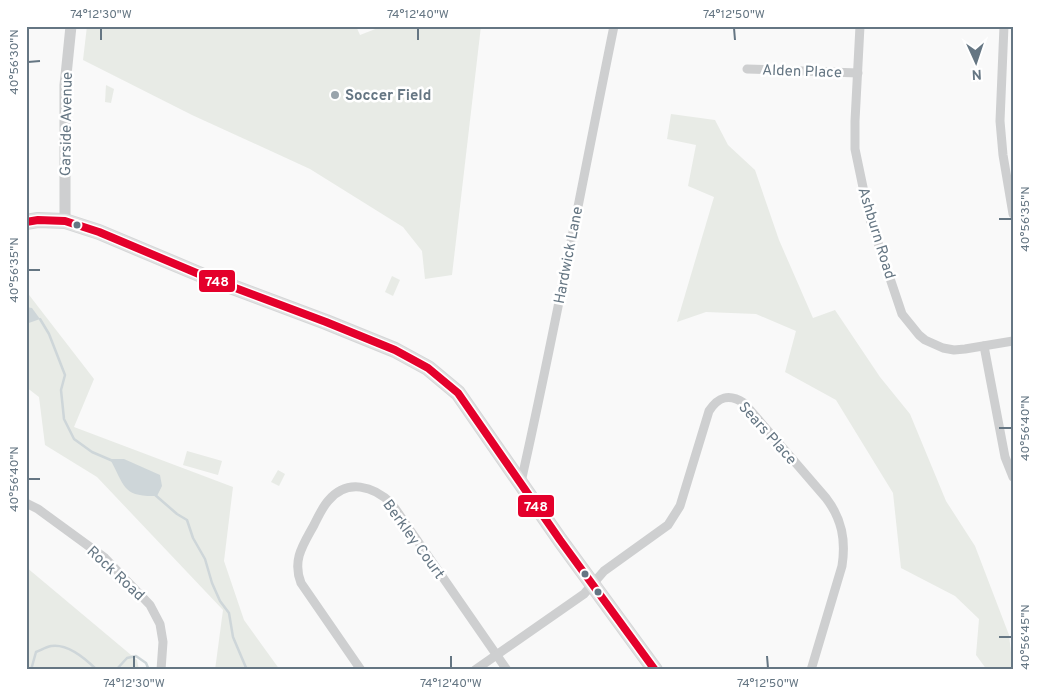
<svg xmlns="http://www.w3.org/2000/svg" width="1039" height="696" viewBox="0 0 1039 696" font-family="Overpass,sans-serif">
<rect width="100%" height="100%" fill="#f9f9f9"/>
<g fill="#e8ebe6">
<polygon points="87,26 356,26 360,35 383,26 481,26 452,275 425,279 422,251 403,227 310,169 192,115 83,60"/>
<polygon points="106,85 114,89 111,103 105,102"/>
<polygon points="671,114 715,120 728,145 755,170 779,240 813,318 835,310 880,377 910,414 946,501 975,546 1009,635 1013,670 987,670 976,655 979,619 955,596 901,568 893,493 836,400 785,372 796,331 756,314 706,312 677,322 714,197 688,186 696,145 667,139"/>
<polygon points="392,276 400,280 393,296 385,292"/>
<polygon points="26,291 94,379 74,427 233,487 224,561 244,620 280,670 215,670 223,610 97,477 45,445 39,397 26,387"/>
<polygon points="187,451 222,461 218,475 183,465"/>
<polygon points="278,470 285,474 279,486 271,482"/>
<polygon points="26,567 137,660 139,670 26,670"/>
</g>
<g fill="#ced6d9">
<polygon points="26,307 32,308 40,319 26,324"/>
<path d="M110,459h14l36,16 2,11 -5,10c-35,1 -32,-10 -47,-37z"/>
</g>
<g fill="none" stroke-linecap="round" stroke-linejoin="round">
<g stroke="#ced6d9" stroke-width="2.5">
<polyline points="40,319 49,334 65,375 61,390 64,419 74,439 92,452 113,461"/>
<polyline points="154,494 177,514 187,520 193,538 205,559 212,583 220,601 229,613 233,637 247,670"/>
<path d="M31,670l5,-18c5,-2 10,-5 15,-6 17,-3 35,13 46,24"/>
<polyline points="116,670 127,658 136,656 146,663 149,670"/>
</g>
<g stroke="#d5d6d7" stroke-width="16">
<polyline id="primary" points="26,222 38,220 65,221 99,232 206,277 326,322 395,350 428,368 458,393 560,540 655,670"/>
</g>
<g stroke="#cecfd0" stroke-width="9">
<polyline points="860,26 855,121 855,149 869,216 902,314 919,335 925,340 943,348 954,350 965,349 1013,341"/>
<polyline points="1004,26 1000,121 1003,155 1013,214"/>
<polyline points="747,69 858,73"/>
<polyline points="984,346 1005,457 1013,477"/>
<path d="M521,482c34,-151 62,-304 93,-456"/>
<polyline points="26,503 38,509 105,558 150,605 160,624 163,642 161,670"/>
<path d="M361,670l-60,-87c-9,-23 2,-38 13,-58 4,-8 8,-17 14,-24 19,-23 46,-15 64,3l115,166"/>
<path d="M475,670l109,-76 20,-23 64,-46 12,-19 29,-95c9,-14 20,-18 35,-8l82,95c16,21 20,42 16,68l-31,104"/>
</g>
<polyline stroke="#cecfd0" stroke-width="11" points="65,221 65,85 71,26"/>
<use href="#primary" stroke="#e1e2e2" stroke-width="14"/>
<g stroke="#fff" stroke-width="11">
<polyline id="bus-1" points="26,222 38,220 65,221 99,232 206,277 326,322 395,350 428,368 458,393 560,540 655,670"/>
</g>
<use href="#bus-1" stroke="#e4002b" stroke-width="8"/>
</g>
<path fill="none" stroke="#657683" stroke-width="2" d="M101,28v12M418,28v12M734,28l1,12M28,62l12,-1M999,219h13M28,270h12M999,428h13M28,479h12M999,637h13M134,656v12M451,656v12M767,656l1,12"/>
<circle fill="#99a4ac" stroke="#fff" stroke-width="2" cx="335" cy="95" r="5"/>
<g fill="#657683" stroke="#fff" stroke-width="2">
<circle cx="77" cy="225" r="4.5"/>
<circle cx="585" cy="574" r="4.5"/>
<circle cx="598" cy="592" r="4.5"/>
</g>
<g text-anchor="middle" stroke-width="5" stroke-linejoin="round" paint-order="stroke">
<g font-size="15" fill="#657683" stroke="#fff">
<text transform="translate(802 71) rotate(2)" y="5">Alden Place</text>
<text transform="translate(66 124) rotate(-89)" y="5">Garside Avenue</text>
<text transform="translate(877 233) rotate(73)" y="5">Ashburn Road</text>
<text transform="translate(568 255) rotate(-79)" y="5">Hardwick Lane</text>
<text transform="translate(768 433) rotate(48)" y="5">Sears Place</text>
<text transform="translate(414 539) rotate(54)" y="5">Berkley Court</text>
<text transform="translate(116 573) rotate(43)" y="5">Rock Road</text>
</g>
<g font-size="15" font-weight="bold" fill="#657683" stroke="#fff" text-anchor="start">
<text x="345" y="100">Soccer Field</text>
</g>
</g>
<g stroke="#fff" stroke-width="2">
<rect x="198" y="269" width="38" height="24" rx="5" fill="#e4002b"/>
<rect x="517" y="494" width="38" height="24" rx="5" fill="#e4002b"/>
</g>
<g font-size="14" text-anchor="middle" font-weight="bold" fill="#fff">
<text x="217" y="286">748</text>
<text x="536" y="511">748</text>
</g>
<rect width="1039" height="696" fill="none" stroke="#ffffff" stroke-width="55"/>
<g transform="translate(976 62) rotate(177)" stroke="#ffffff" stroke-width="4" paint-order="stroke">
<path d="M0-4L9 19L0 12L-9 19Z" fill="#657683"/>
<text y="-8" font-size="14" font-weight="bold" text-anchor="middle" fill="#657683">N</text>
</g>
<rect x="28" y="28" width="984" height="640" fill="none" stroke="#657683" stroke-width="2"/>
<g font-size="12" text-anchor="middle" fill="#657683">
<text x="101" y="18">74°12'30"W</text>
<text x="418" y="18">74°12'40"W</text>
<text x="734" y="18">74°12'50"W</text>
<text transform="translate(14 62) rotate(-90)" y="4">40°56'30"N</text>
<text transform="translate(1025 219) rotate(-90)" y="4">40°56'35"N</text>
<text transform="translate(14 270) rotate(-90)" y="4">40°56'35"N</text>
<text transform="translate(1025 428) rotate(-90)" y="4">40°56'40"N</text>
<text transform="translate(14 479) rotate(-90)" y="4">40°56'40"N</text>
<text transform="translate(1025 637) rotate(-90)" y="4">40°56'45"N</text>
<text x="134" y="687">74°12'30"W</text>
<text x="451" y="687">74°12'40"W</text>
<text x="768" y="687">74°12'50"W</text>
</g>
</svg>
